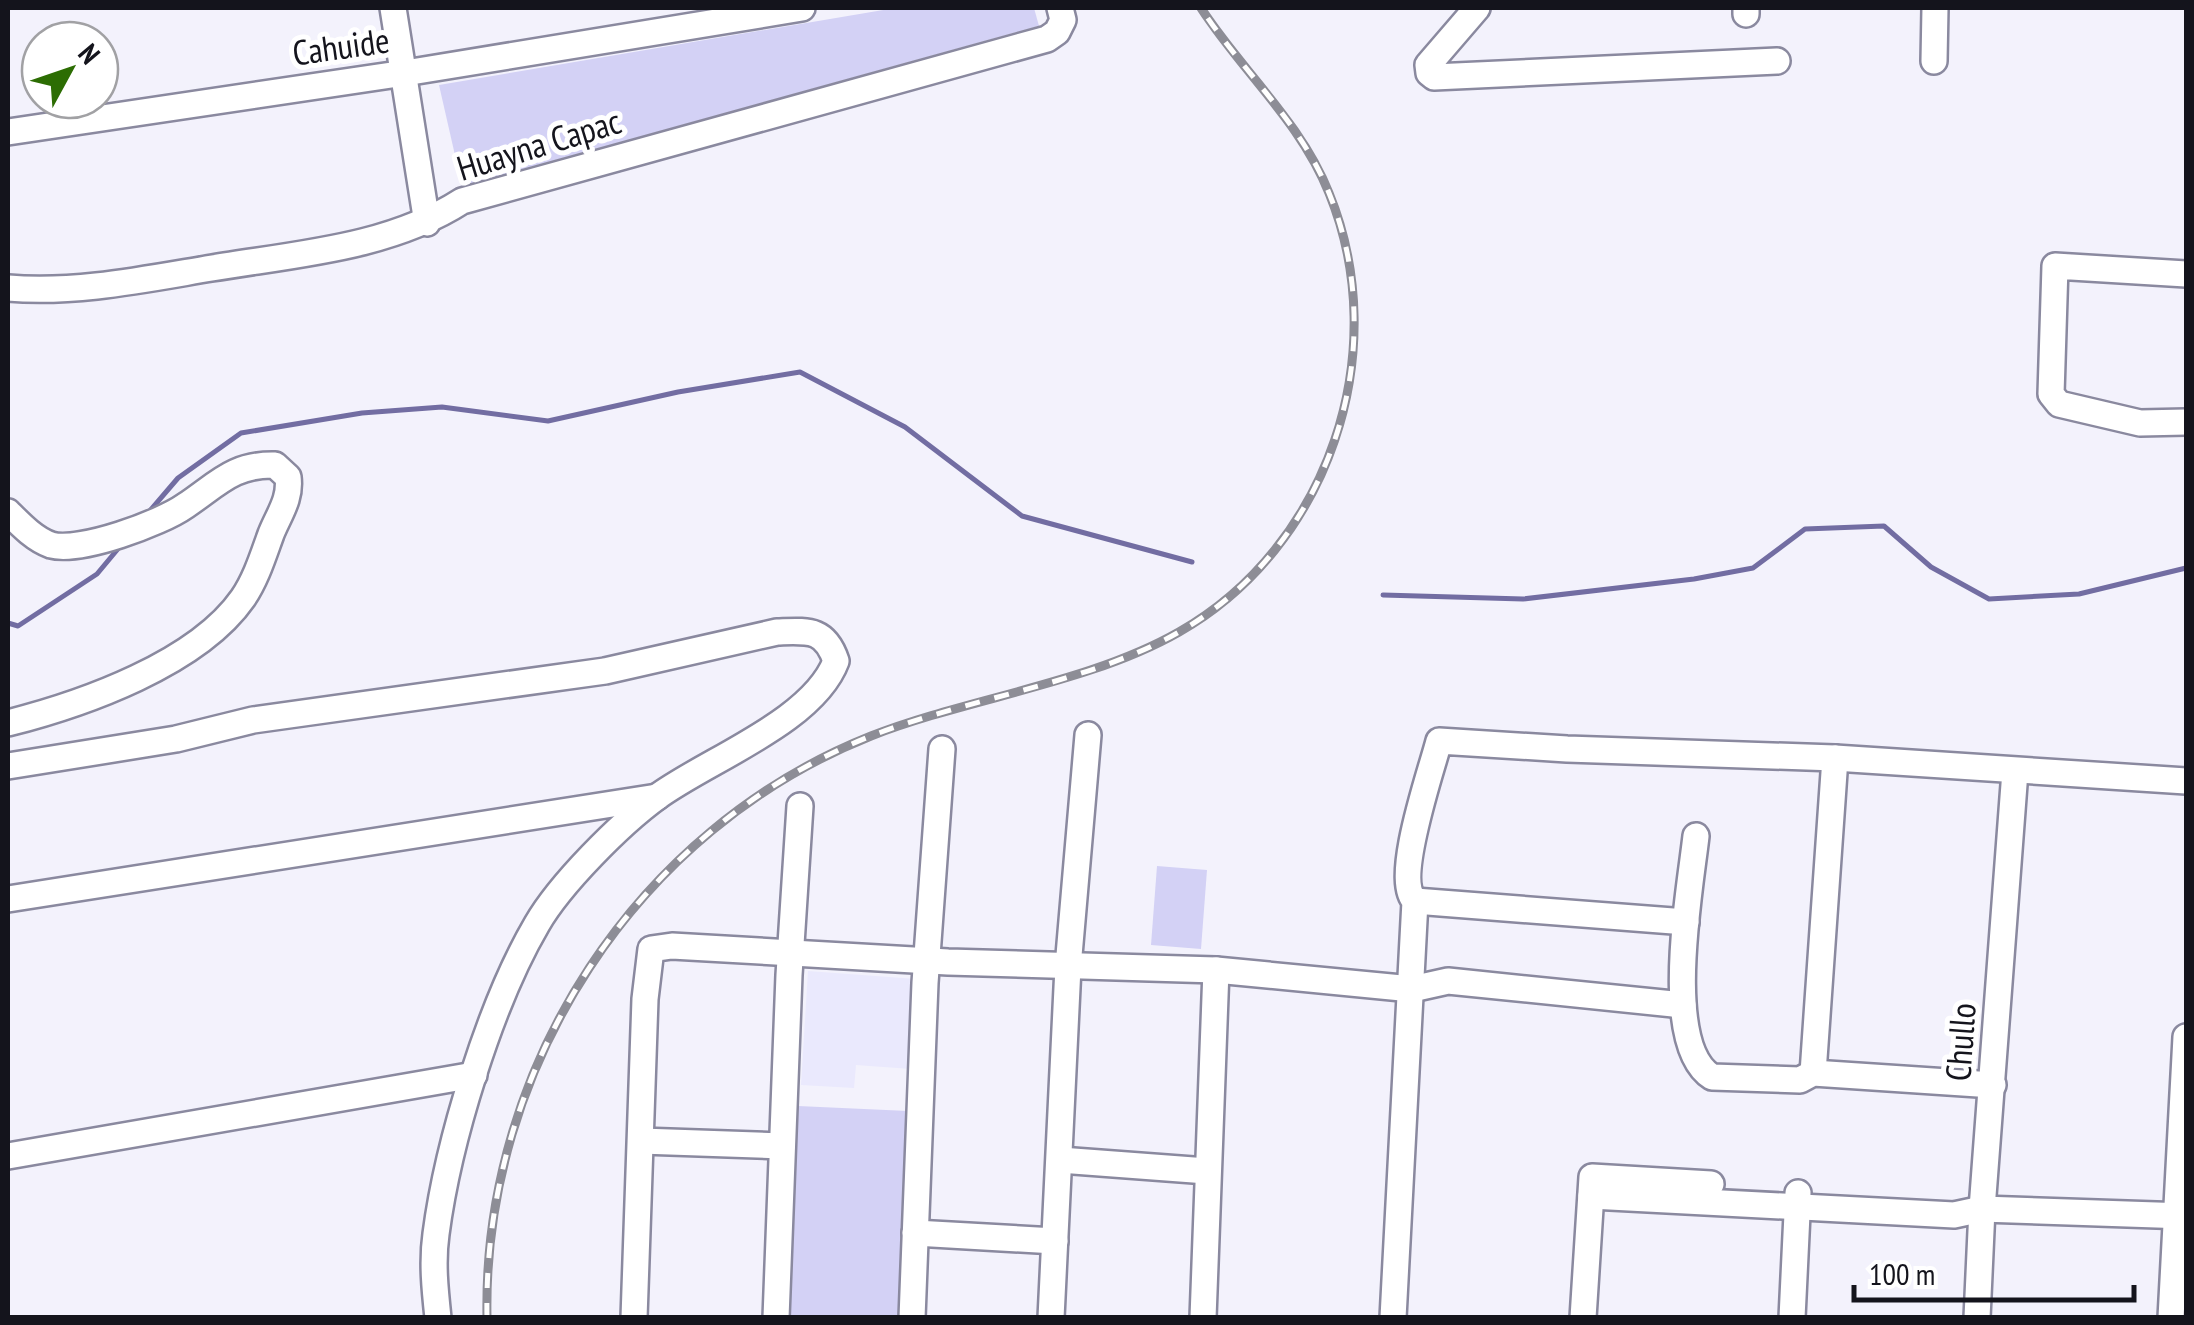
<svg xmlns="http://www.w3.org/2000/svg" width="2194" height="1325" viewBox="0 0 2194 1325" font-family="'PT Sans Narrow',sans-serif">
<rect width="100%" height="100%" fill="#f3f2fc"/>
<polygon fill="#eae9fd" points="808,971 916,979 911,1069 856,1065 854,1088 801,1085"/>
<g fill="#d3d1f5">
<polygon points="895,8 1034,8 1039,26 462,186 439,85"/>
<polygon points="1157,866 1207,870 1201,949 1151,945"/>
<polygon points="798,1106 908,1111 899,1318 789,1318"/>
</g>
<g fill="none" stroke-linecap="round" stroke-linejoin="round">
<g stroke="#726da2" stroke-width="5">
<polyline points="148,513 178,478 241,433 362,413 442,407 548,421 678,392 800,372 905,427 1022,516 1192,562"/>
<polyline points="1383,595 1523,599 1694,579 1753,568 1805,529 1884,526 1931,567 1989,599 2079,594 2186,568"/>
<polyline points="8,623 18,626 97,574 122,544"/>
</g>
<g stroke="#8a899f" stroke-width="30">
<g id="minor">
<polyline points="393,8 427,223"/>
<polyline points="1477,8 1428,65 1429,73 1434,77 1777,61"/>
<polyline points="1746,14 1746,8"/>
<polyline points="1934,61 1935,8"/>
<polyline points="8,132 405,73 802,8"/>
<polyline points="2186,274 2055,266 2051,394 2059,404 2140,423 2186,422"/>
<path d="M8,288c67,6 138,-9 204,-20 84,-14 177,-20 250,-67l585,-162 10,-7 6,-12 -3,-12"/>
<path d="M8,512c12,12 26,27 43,33 29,8 110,-22 134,-39 33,-22 48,-42 90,-41l13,12c3,22 -9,37 -17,57 -8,22 -15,45 -28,64 -46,66 -160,106 -235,125"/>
<path d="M8,766l168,-27 77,-19 352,-49 172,-39c31,-1 48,-4 59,29 -23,61 -129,99 -179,136 -37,27 -97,87 -120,127 -47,80 -89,218 -101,310 -4,28 -1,56 2,84"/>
<path d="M1696,836c-6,54 -35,209 16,241l88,3 13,-7 180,12"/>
<polyline points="8,899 657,797"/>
<polyline points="1415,901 1686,922"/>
<polyline points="1813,1073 1835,758"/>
<polyline points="641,1141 782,1146"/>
<polyline points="8,1156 474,1075"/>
<polyline points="1060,1160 1207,1171"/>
<polyline points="1591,1196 1954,1215 1982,1209 2186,1216"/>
<polyline points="915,1233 1055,1241"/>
<polyline points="634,1318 645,999 651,949 672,946 948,962 1216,970 1412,989 1448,981 1683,1005"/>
<polyline points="776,1318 789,975 800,806"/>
<polyline points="912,1318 925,983 942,749"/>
<polyline points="1051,1318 1068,967 1088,735"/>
<polyline points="1203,1318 1216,970"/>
<path d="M1393,1318l22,-417c-22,-22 16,-129 24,-160l128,8 268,9 351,23"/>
<polyline points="1583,1318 1592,1177 1711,1184"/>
<polyline points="1792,1318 1798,1193"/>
<polyline points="1977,1318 1982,1209 2015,771"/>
<polyline points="2171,1318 2186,1037"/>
</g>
</g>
<use href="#minor" stroke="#fff" stroke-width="25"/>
<g stroke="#8d8d96" stroke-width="9">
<path id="rail" d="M487,1318c-5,-251 150,-489 384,-582 97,-38 219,-53 308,-104 150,-85 215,-280 150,-439 -28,-71 -88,-123 -128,-185"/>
</g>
<use href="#rail" stroke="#fff" stroke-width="5" stroke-dasharray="15" stroke-linecap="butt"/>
</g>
<g text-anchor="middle" stroke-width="10" stroke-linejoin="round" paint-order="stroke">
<g font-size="35" fill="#14141c" stroke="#fff">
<text transform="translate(341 47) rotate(-8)" y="12">Cahuide</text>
<text transform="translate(539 145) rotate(-17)" y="12">Huayna Capac</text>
<text transform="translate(1961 1042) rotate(-86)" y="12">Chullo</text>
</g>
</g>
<rect width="2194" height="1325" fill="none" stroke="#14141c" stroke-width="20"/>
<g transform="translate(70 70) rotate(50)"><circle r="48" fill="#ffffff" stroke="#a1a1a4" stroke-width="2.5"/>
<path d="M0-8L18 38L0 25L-18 38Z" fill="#2c6d03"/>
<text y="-15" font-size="28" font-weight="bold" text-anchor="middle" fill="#14141c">N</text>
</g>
<path d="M1854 1285v15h280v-15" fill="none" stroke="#14141c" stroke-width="5"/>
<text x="1869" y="1285" font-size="30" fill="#14141c" stroke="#ffffff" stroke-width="8" paint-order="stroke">100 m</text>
</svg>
